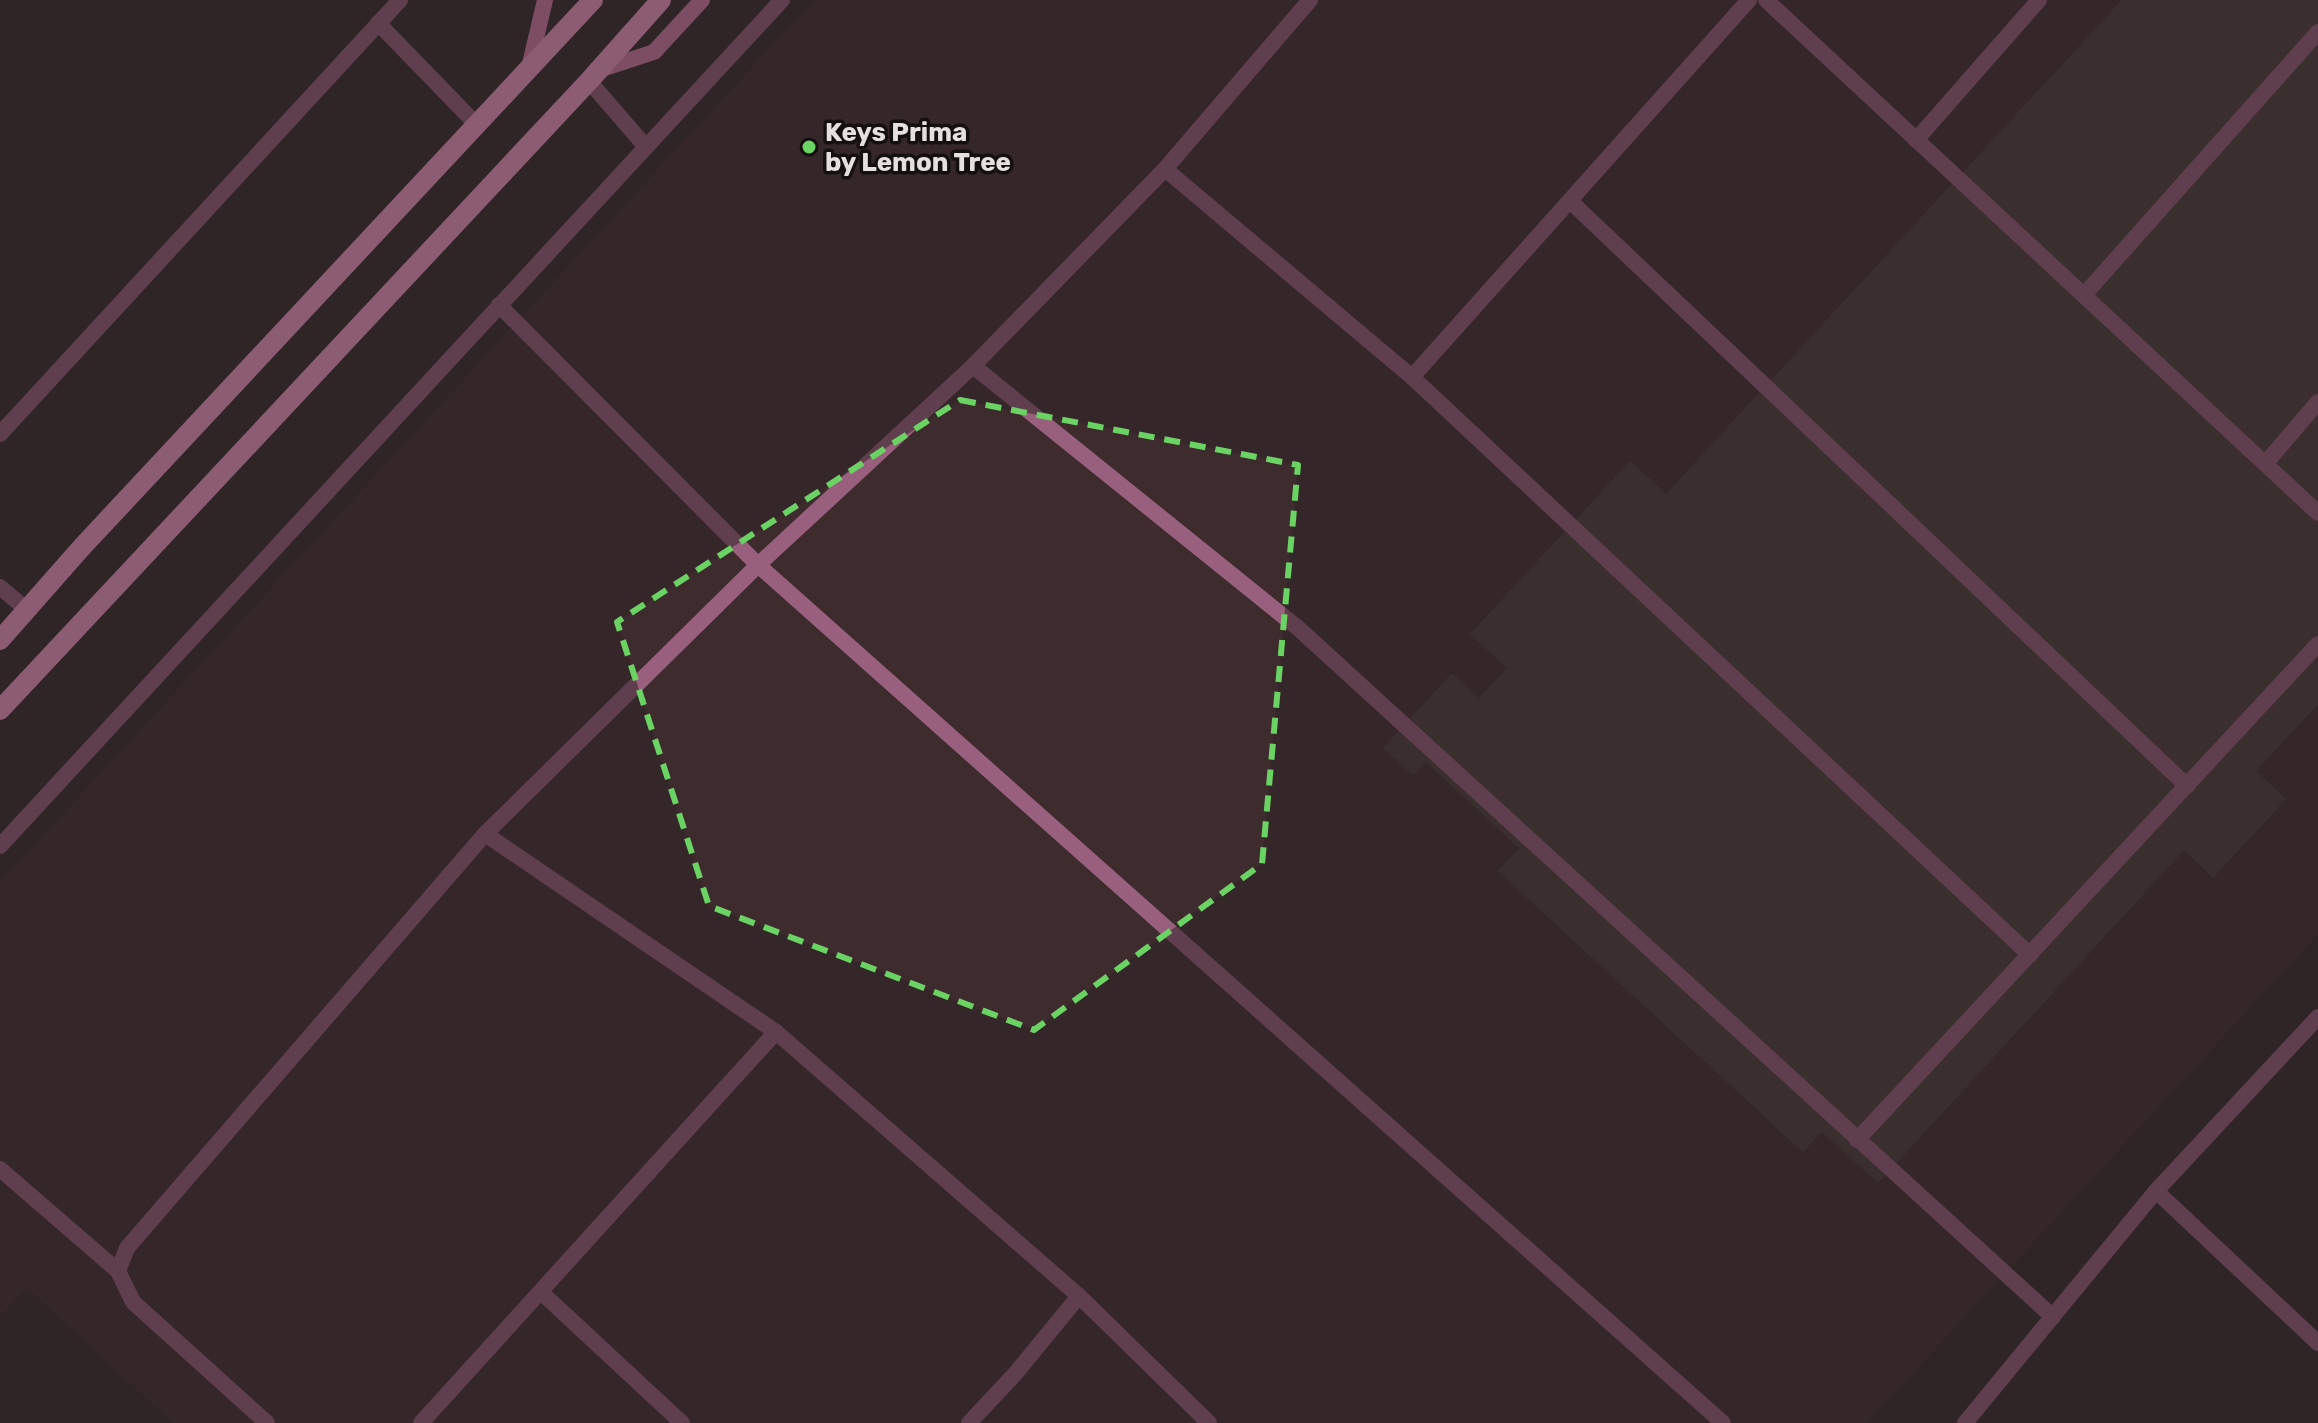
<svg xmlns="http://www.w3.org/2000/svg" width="2318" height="1423" viewBox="0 0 2318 1423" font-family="Rubik,sans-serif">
<rect width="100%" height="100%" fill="#302526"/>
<polygon fill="#3d2b2d" points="814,0 2318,0 2318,934 1867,1423 173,1423 27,1288 0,1316 0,882"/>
<polygon fill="#483d39" points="2122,0 2318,0 2318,704 2256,771 2286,799 2213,878 2184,850 1878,1183 1822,1132 1803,1152 1498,871 1519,848 1426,762 1413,775 1383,748 1452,673 1479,698 1507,668 1470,634 1630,461 1666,494"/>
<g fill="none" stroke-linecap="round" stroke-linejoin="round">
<g stroke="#99607d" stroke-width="16">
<polyline points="1310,0 1165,169 973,366 1298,628 2053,1317"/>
<polyline points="589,81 646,147"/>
<polyline points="1165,169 1412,377 1749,0"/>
<polyline points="485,834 776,1032 1079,1296 1015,1374 969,1423"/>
<polyline points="1857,1140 2318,644"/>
</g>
<g stroke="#99607d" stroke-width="16">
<polyline points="1766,0 2318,513"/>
<polyline points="378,23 478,126"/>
<polyline points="1916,140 2039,0"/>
<polyline points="1570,201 2187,786"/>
<polyline points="2084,295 2318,32"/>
<polyline points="499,305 758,565 1723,1423"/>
<polyline points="1412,377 2030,955"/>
<polyline points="0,434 400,0"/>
<polyline points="2265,464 2318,402"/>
<polyline points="0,587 27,610"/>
<polyline points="0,846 782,0"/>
<polyline points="0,1169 118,1271"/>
<polyline points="2156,1191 2318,1343"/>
<polyline points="541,1292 682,1423"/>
<polyline points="1079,1296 1209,1423"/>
<polyline points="267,1423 133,1302 118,1271 127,1248 485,834 758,565 973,366"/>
<polyline points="421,1423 776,1032"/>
<polyline points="1965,1423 2156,1191 2318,1017"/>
</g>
<g stroke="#d97eae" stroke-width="16">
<polyline points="529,68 545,0"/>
<polyline points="599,70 654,52 702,0"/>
</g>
<g stroke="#fd9fd0" stroke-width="20">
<polyline points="0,640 82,547 593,0"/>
<polyline points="0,710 589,81 661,0"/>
</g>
</g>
<path d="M0 0H2318V1423H0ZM960,400l338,65 -36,399 -228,166 -325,-124 -92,-284z" fill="#302526" fill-opacity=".55" fill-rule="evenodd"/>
<path fill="none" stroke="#6bd363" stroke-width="6" stroke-dasharray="16 10" stroke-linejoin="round" d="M960,400l338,65 -36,399 -228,166 -325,-124 -92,-284z"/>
<circle fill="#6bd363" stroke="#151010" stroke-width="3" cx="809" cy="147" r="8"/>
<g text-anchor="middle" stroke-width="7" stroke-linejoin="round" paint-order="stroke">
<g font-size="26" font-weight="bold" fill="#e6dfdf" stroke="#151010" text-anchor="start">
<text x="825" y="141">Keys Prima<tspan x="825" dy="30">by Lemon Tree</tspan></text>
</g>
</g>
</svg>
